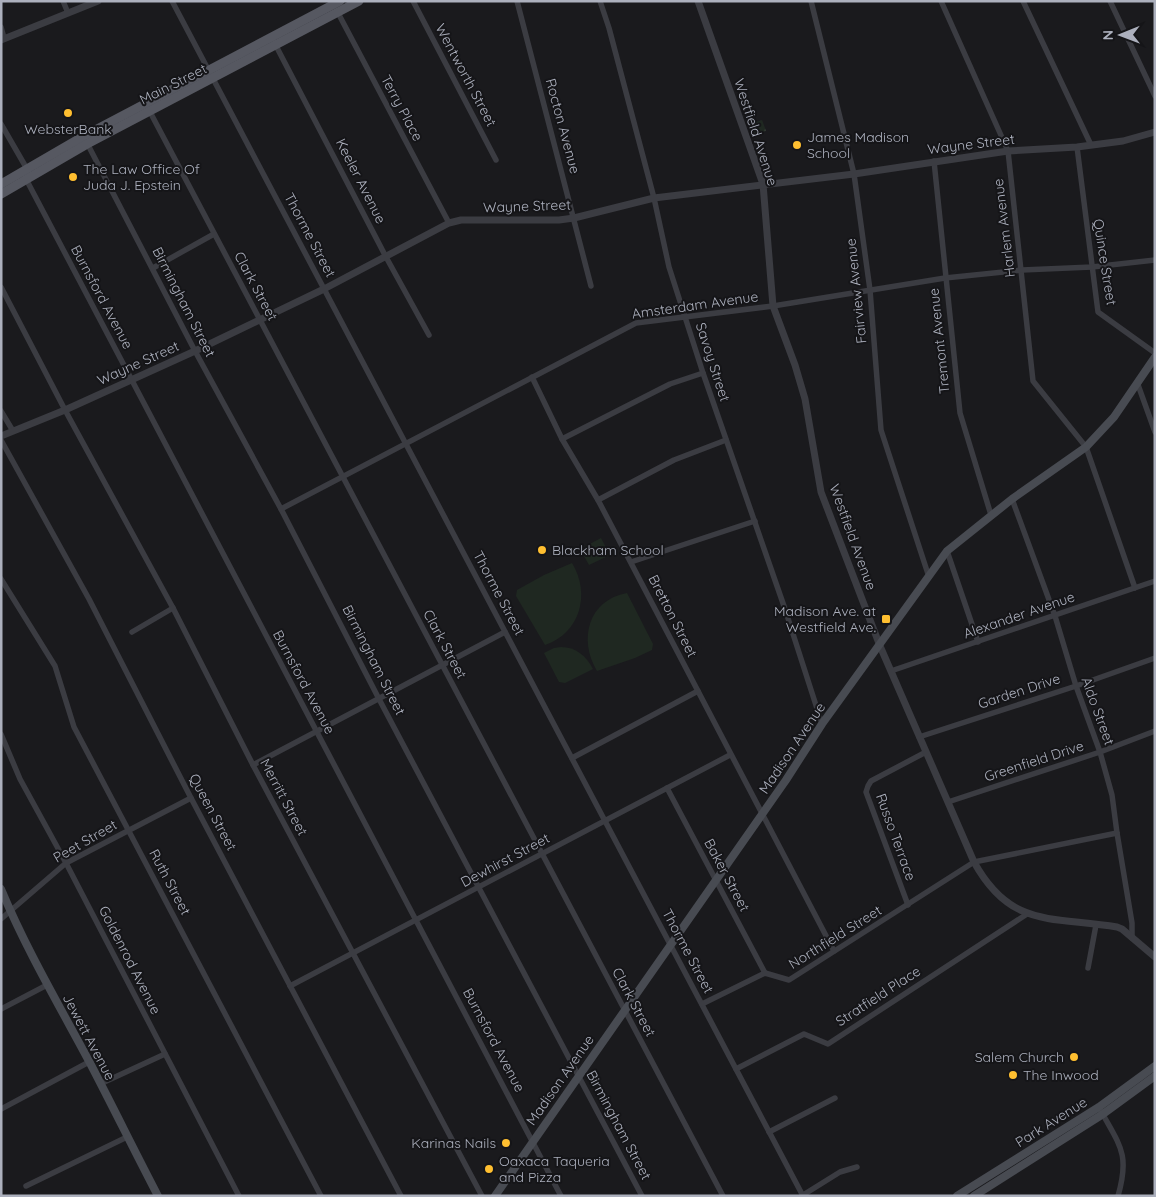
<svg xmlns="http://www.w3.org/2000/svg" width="1156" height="1197" viewBox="0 0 1156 1197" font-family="Quicksand,sans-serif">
<defs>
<pattern id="park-crowns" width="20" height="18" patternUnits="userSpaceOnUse" patternTransform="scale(1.25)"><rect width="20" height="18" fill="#1f2821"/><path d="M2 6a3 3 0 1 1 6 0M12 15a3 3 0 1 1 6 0" fill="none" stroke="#3d453f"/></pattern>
</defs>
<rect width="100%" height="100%" fill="#1a1a1d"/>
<polygon fill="url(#park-crowns)" points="762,120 766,131 754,134 751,124"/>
<g fill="#1f2821">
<polygon points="601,538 610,555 589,565 580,549"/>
<path d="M572,563c19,31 8,70 -27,82l-29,-49 1,-6 27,-15z"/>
<path d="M627,593l26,51 -1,6 -17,8 -38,13c-19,-31 -9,-71 30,-78z"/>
<path d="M561,647c15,0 25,9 32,22l-28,14 -6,-1 -15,-29 10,-5z"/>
</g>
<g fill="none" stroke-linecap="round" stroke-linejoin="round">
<g stroke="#3b3c42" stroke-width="5.5">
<polyline points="63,1 68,13"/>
<polyline points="172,1 803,1196"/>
<polyline points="413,1 496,160"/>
<polyline points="517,1 591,286"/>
<polyline points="600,1 609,28 654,198 669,267 703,373 785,609 822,724"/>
<polyline points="811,1 854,174 870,290 881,430 929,577"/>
<polyline points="941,1 1008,151 1033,381 1086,447 1135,588"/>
<polyline points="1023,1 1091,145"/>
<polyline points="1110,1 1155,96"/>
<polyline points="337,11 449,223"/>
<polyline points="1,27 4,38"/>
<polyline points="274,42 386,257 429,335"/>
<polyline points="149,110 723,1196"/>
<polyline points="1,124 27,169 26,179 561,1196"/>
<polyline points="87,143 195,351 281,509 379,699 642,1196"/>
<polyline points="1077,147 1098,312 1155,353"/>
<polyline points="934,161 960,413 991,515"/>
<polyline points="153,268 214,234"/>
<polyline points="1,287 65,410 173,608 253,765 482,1196"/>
<polyline points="532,377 562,439 598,500 834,951"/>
<polyline points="1137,382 1155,432"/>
<polyline points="1,411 13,431"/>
<polyline points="562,439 670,384 703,373"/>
<polyline points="1,440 89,599 191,798 401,1196"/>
<polyline points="1012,499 1055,616 1076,686 1100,752 1112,795 1117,833 1132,923 1132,938"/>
<polyline points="598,500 674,460 726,440"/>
<polyline points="281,509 636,323 773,306 945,278 1022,270 1092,267 1155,260"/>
<polyline points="947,551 978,642"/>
<polyline points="631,562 755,521"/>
<polyline points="1,579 55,666 74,727 321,1196"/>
<polyline points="132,632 173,608"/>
<polyline points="891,671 1155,581"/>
<polyline points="1,734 20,779 66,863 239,1196"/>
<polyline points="919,737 1076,686 1155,658"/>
<polyline points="572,758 698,691"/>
<polyline points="253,765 505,632"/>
<polyline points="667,788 765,973"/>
<polyline points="948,802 1100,752 1155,731"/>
<polyline points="908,905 866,792 868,786 871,781 926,752"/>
<polyline points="1,919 66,863 191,798"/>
<polyline points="1088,968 1096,925"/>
<polyline points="290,986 730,755"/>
<polyline points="702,1004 765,973 789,980 974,862 1117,833"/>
<polyline points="1,1009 47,985"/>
<polyline points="736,1069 804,1034 828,1044 1027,914"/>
<polyline points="100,1084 165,1054"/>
<polyline points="1,1109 89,1062"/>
<path d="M1101,1111c19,35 29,43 17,85"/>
<polyline points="769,1132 835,1098"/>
<polyline points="26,1186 127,1137"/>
<polyline points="803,1195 840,1172 857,1167"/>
</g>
<g stroke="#3b3c42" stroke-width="7">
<path d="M698,1l65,183 10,122 22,59 10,34 16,93 59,154 94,216c37,67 78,54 143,65l5,2 33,28"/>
<polyline points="1,40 98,1"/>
<polyline points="1,436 65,410 195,351 324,289 449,223 461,220 559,220 574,218 654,198 854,174 1008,151 1077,147 1123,141 1155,132"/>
</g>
<g stroke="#484b52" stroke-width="8">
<path d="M1,889c25,60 58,116 89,174 23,44 45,89 68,133"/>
<polyline points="495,1196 786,780 822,724 947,551 1012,499 1086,447 1114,417 1155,357"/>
<polyline points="957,1196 1099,1107 1155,1066"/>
<polyline points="974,1196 1103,1114 1155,1076"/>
</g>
<g stroke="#565861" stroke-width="9">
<polyline points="1,184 84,136 340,1"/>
<polyline points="1,194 87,144 359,1"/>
</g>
</g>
<g fill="#ffbf30" stroke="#151518" stroke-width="2">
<circle cx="68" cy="113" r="5"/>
<circle cx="797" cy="145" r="5"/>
<circle cx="73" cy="177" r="5"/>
<circle cx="542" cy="550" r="5"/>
<rect x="881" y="614" width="10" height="10" rx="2.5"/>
<circle cx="1074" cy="1057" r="5"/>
<circle cx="1013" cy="1075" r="5"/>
<circle cx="506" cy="1143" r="5"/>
<circle cx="489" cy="1169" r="5"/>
</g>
<g text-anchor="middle" stroke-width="4" stroke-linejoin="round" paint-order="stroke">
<g font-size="14" fill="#acb0bd" stroke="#151518">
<text transform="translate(466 75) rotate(62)" y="5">Wentworth Street</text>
<text transform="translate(173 84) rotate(-27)" y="5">Main Street</text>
<text transform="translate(402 108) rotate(62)" y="5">Terry Place</text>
<text transform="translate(563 126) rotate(75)" y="5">Rocton Avenue</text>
<text transform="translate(756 132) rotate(72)" y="5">Westfield Avenue</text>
<text transform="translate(971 144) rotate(-7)" y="5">Wayne Street</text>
<text transform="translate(361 181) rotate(63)" y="5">Keeler Avenue</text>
<text transform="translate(527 206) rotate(-2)" y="5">Wayne Street</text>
<text transform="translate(1004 228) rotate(-97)" y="5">Harlem Avenue</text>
<text transform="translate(310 235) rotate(62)" y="5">Thorme Street</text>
<text transform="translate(1105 262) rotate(81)" y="5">Quince Street</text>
<text transform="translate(256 286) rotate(62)" y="5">Clark Street</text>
<text transform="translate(856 291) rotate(-96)" y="5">Fairview Avenue</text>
<text transform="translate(102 297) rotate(62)" y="5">Burnsford Avenue</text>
<text transform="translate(184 302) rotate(63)" y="5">Birmingham Street</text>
<text transform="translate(695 305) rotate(-8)" y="5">Amsterdam Avenue</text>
<text transform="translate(939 341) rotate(-96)" y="5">Tremont Avenue</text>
<text transform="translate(713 362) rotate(72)" y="5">Savoy Street</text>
<text transform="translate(138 363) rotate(-24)" y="5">Wayne Street</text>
<text transform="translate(853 537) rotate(70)" y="5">Westfield Avenue</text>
<text transform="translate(499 593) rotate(62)" y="5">Thorme Street</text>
<text transform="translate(1019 615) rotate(-19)" y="5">Alexander Avenue</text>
<text transform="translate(673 616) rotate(63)" y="5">Bretton Street</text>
<text transform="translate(445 644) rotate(62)" y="5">Clark Street</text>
<text transform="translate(374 660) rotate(63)" y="5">Birmingham Street</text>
<text transform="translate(304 682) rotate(62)" y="5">Burnsford Avenue</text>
<text transform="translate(1019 691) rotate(-18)" y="5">Garden Drive</text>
<text transform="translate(1098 711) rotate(70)" y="5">Aldo Street</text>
<text transform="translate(792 748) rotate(-56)" y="5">Madison Avenue</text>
<text transform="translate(1034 761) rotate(-18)" y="5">Greenfield Drive</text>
<text transform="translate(284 797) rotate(62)" y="5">Merritt Street</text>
<text transform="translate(213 812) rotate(62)" y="5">Queen Street</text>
<text transform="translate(896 837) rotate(70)" y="5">Russo Terrace</text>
<text transform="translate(85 841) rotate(-30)" y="5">Peet Street</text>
<text transform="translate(505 860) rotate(-28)" y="5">Dewhirst Street</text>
<text transform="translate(727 875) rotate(62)" y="5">Baker Street</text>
<text transform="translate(170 882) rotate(62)" y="5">Ruth Street</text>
<text transform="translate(835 937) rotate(-32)" y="5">Northfield Street</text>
<text transform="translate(688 951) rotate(62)" y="5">Thorme Street</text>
<text transform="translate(130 960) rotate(63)" y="5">Goldenrod Avenue</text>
<text transform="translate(878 996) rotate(-33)" y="5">Stratfield Place</text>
<text transform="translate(634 1002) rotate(62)" y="5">Clark Street</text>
<text transform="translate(89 1037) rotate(62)" y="5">Jewett Avenue</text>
<text transform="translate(494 1040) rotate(62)" y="5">Burnsford Avenue</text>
<text transform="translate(560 1080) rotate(-55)" y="5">Madison Avenue</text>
<text transform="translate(1051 1122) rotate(-32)" y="5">Park Avenue</text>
<text transform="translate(619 1125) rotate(62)" y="5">Birmingham Street</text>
</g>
<g font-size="14" fill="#acb0bd" stroke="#151518" text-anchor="start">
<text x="68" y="134" text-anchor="middle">WebsterBank</text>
<text x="807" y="142">James Madison<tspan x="807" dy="16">School</tspan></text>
<text x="83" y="174">The Law Office Of<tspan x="83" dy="16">Juda J. Epstein</tspan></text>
<text x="552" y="555">Blackham School</text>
<text x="876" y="616" text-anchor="end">Madison Ave. at<tspan x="876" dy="16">Westfield Ave.</tspan></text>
<text x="1064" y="1062" text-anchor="end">Salem Church</text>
<text x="1023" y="1080">The Inwood</text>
<text x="496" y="1148" text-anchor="end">Karinas Nails</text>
<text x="499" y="1166">Oaxaca Taqueria<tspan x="499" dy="16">and Pizza</tspan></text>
</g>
</g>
<rect width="1156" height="1197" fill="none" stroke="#acb0bd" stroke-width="5"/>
<g transform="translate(1121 35) rotate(269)" stroke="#151518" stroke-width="4" paint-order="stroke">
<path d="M0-4L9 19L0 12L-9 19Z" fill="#acb0bd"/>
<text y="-8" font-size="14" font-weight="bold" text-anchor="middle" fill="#acb0bd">N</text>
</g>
</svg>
